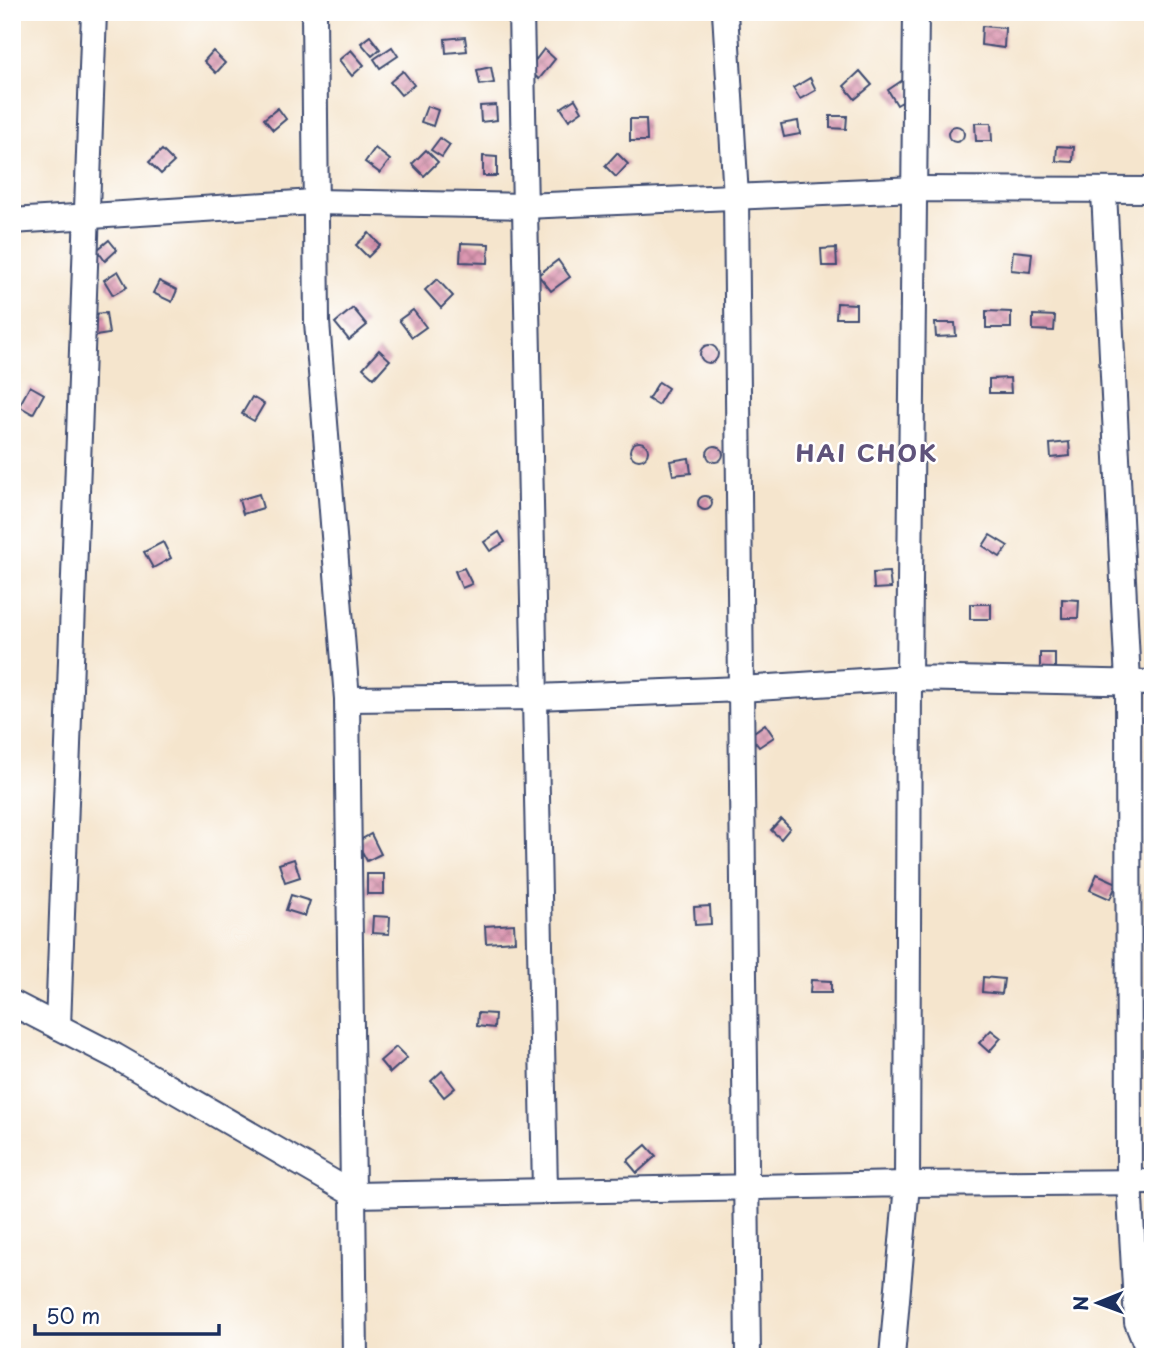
<svg xmlns="http://www.w3.org/2000/svg" width="1165" height="1369" viewBox="0 0 1165 1369" font-family="'Playpen Sans',sans-serif">
<defs>
<pattern id="building-cross-hatch" width="8" height="8" patternUnits="userSpaceOnUse" patternTransform="scale(1.75)"><rect width="8" height="8" fill="#dc97b1"/><path d="M0 0l8 8M0 8l8-8" fill="none" stroke="#b27c93"/></pattern>
</defs>
<rect width="100%" height="100%" fill="#fff"/>
<filter id="ink" filterUnits="userSpaceOnUse"><feTurbulence type="fractalNoise" baseFrequency=".0143" numOctaves="2"/><feDisplacementMap in="SourceGraphic" scale="14" xChannelSelector="R" yChannelSelector="G"/><feConvolveMatrix kernelMatrix="1 2 1 2 8 2 1 2 1" color-interpolation-filters="sRGB"/></filter>
<filter id="wash" filterUnits="userSpaceOnUse"><feTurbulence type="fractalNoise" baseFrequency=".00686" numOctaves="4" result="noise"/><feDisplacementMap in="SourceGraphic" scale="28" xChannelSelector="R" yChannelSelector="G"/><feGaussianBlur stdDeviation="1.57" result="paint"/><feColorMatrix in="noise" values="0 0 0 0 0 0 0 0 0 0 0 0 0 0 0 0 0 1.4 0 .05"/><feComposite in="paint" operator="in"/></filter>
<g filter="url(#wash)">
<rect width="100%" height="100%" fill="#f5e5cd"/>
<g id="blocks">
<g fill="url(#building-cross-hatch)">
<polygon points="982,26 1005,28 1004,48 981,45"/>
<polygon points="370,36 380,49 372,56 361,43"/>
<polygon points="465,37 467,51 446,53 445,39"/>
<polygon points="392,47 398,56 380,68 374,59"/>
<polygon points="544,49 555,59 539,79 528,70"/>
<polygon points="351,50 364,65 352,76 339,60"/>
<polygon points="213,51 225,63 216,73 204,61"/>
<polygon points="491,67 494,83 480,85 477,70"/>
<polygon points="403,71 414,85 401,95 390,82"/>
<polygon points="860,71 872,85 855,99 844,86"/>
<polygon points="810,78 816,90 800,99 793,88"/>
<polygon points="903,80 912,96 897,105 888,90"/>
<polygon points="575,99 582,111 569,120 561,108"/>
<polygon points="496,105 497,120 481,122 480,106"/>
<polygon points="427,106 438,110 433,126 421,122"/>
<polygon points="278,108 286,119 273,130 264,119"/>
<polygon points="830,116 847,116 846,129 830,128"/>
<polygon points="630,119 646,119 647,141 630,141"/>
<polygon points="798,121 800,134 784,137 781,124"/>
<polygon points="975,123 991,123 992,141 976,141"/>
<circle cx="956" cy="134" r="8"/>
<polygon points="440,138 450,145 442,157 431,150"/>
<polygon points="1057,146 1074,147 1073,162 1056,161"/>
<polygon points="375,148 390,160 380,173 365,162"/>
<polygon points="162,150 174,162 161,174 149,162"/>
<polygon points="426,150 438,162 424,176 412,164"/>
<polygon points="617,153 628,164 616,177 605,166"/>
<polygon points="483,156 497,157 497,176 483,176"/>
<polygon points="369,233 380,245 368,257 356,245"/>
<polygon points="109,240 117,250 105,261 97,250"/>
<polygon points="461,243 489,244 488,263 460,262"/>
<polygon points="836,248 837,266 822,266 821,249"/>
<polygon points="1013,251 1032,253 1030,272 1011,270"/>
<polygon points="558,260 570,277 551,291 538,275"/>
<polygon points="118,271 127,287 113,295 104,280"/>
<polygon points="437,279 453,296 441,308 425,290"/>
<polygon points="159,281 177,290 172,302 153,293"/>
<polygon points="837,303 856,304 856,318 836,318"/>
<polygon points="353,308 367,325 349,340 335,323"/>
<polygon points="413,310 426,327 412,337 399,320"/>
<polygon points="986,311 1011,312 1011,328 986,328"/>
<polygon points="106,313 109,334 95,336 92,314"/>
<polygon points="1033,315 1055,316 1054,331 1033,330"/>
<polygon points="935,323 955,323 956,336 936,337"/>
<circle cx="709" cy="354" r="9"/>
<polygon points="379,350 390,360 374,378 363,368"/>
<polygon points="1010,378 1011,393 989,393 989,379"/>
<polygon points="659,382 668,388 658,405 648,399"/>
<polygon points="30,386 44,394 33,414 19,406"/>
<polygon points="252,397 264,404 254,421 242,414"/>
<polygon points="1069,442 1070,456 1051,458 1050,444"/>
<circle cx="639" cy="451" r="9"/>
<circle cx="715" cy="454" r="8"/>
<polygon points="689,458 691,473 673,475 670,461"/>
<polygon points="259,494 263,508 243,514 239,500"/>
<circle cx="705" cy="503" r="7"/>
<polygon points="499,532 505,542 490,551 484,542"/>
<polygon points="990,535 1008,546 1000,557 983,546"/>
<polygon points="163,542 171,558 153,568 144,552"/>
<polygon points="464,568 472,584 462,588 455,571"/>
<polygon points="889,572 891,588 874,589 873,573"/>
<polygon points="1062,599 1079,600 1078,618 1062,618"/>
<rect x="970" y="604" width="21" height="15"/>
<rect x="1040" y="653" width="15" height="15"/>
<polygon points="765,724 774,737 759,747 750,735"/>
<polygon points="781,819 790,828 781,839 771,830"/>
<polygon points="371,834 381,854 367,861 357,842"/>
<polygon points="294,859 300,877 285,882 279,864"/>
<rect x="367" y="874" width="17" height="20"/>
<polygon points="1097,874 1117,883 1110,899 1090,890"/>
<polygon points="291,895 310,901 305,916 286,910"/>
<polygon points="710,906 711,924 695,925 694,907"/>
<polygon points="373,916 390,917 389,934 372,933"/>
<polygon points="514,924 515,941 486,943 485,926"/>
<polygon points="983,977 1004,979 1002,994 982,992"/>
<polygon points="811,980 831,981 831,993 810,993"/>
<polygon points="478,1013 495,1014 494,1028 477,1026"/>
<polygon points="991,1030 1001,1038 989,1052 979,1043"/>
<polygon points="396,1047 407,1058 390,1073 380,1061"/>
<polygon points="442,1071 455,1088 444,1097 431,1081"/>
<polygon points="646,1145 656,1156 637,1173 627,1161"/>
</g>
</g>
</g>
<g filter="url(#ink)">
<use href="#blocks" fill-opacity="0" stroke="#3c4a6f" stroke-width="2"/>
<g fill="none" stroke-linecap="round" stroke-linejoin="round">
<g stroke="#3c4a6f" stroke-width="28">
<g id="street">
<polyline points="314,12 317,322 347,699 355,1357"/>
<polyline points="521,12 545,1190"/>
<polyline points="725,12 736,197 741,689 909,678 907,1184 1153,1182"/>
<polyline points="916,12 909,678 1153,683"/>
<polyline points="1104,192 1128,682 1129,1181 1137,1322 1151,1357"/>
<polyline points="12,221 314,202 525,206 916,189 1153,190"/>
<polyline points="347,699 536,697 741,689 748,1357"/>
<polyline points="12,1003 115,1056 355,1195 907,1184 892,1357"/>
<polyline points="58,1027 94,12"/>
</g>
</g>
<use href="#street" stroke="#fff" stroke-width="24"/>
</g>
</g>
<g text-anchor="middle" stroke-width="5" stroke-linejoin="round" paint-order="stroke">
<g font-size="24" font-weight="bold" letter-spacing="2" fill="#5f537b" stroke="#fff">
<text x="867" y="462">HAI CHOK</text>
</g>
</g>
<rect width="1165" height="1369" fill="none" stroke="#fff" stroke-width="42"/>
<g transform="translate(1098 1303) rotate(269)" stroke="#ffffff" stroke-width="5" paint-order="stroke">
<path d="M0-5L12 26L0 18L-12 26Z" fill="#1b2f5e"/>
<text y="-10" font-size="19" font-weight="bold" text-anchor="middle" fill="#1b2f5e">N</text>
</g>
<path d="M35 1324v10h184v-10" fill="none" stroke="#1b2f5e" stroke-width="3.5"/>
<text x="46" y="1324" font-size="21" fill="#1b2f5e" stroke="#ffffff" stroke-width="5" paint-order="stroke">50 m</text>
</svg>
